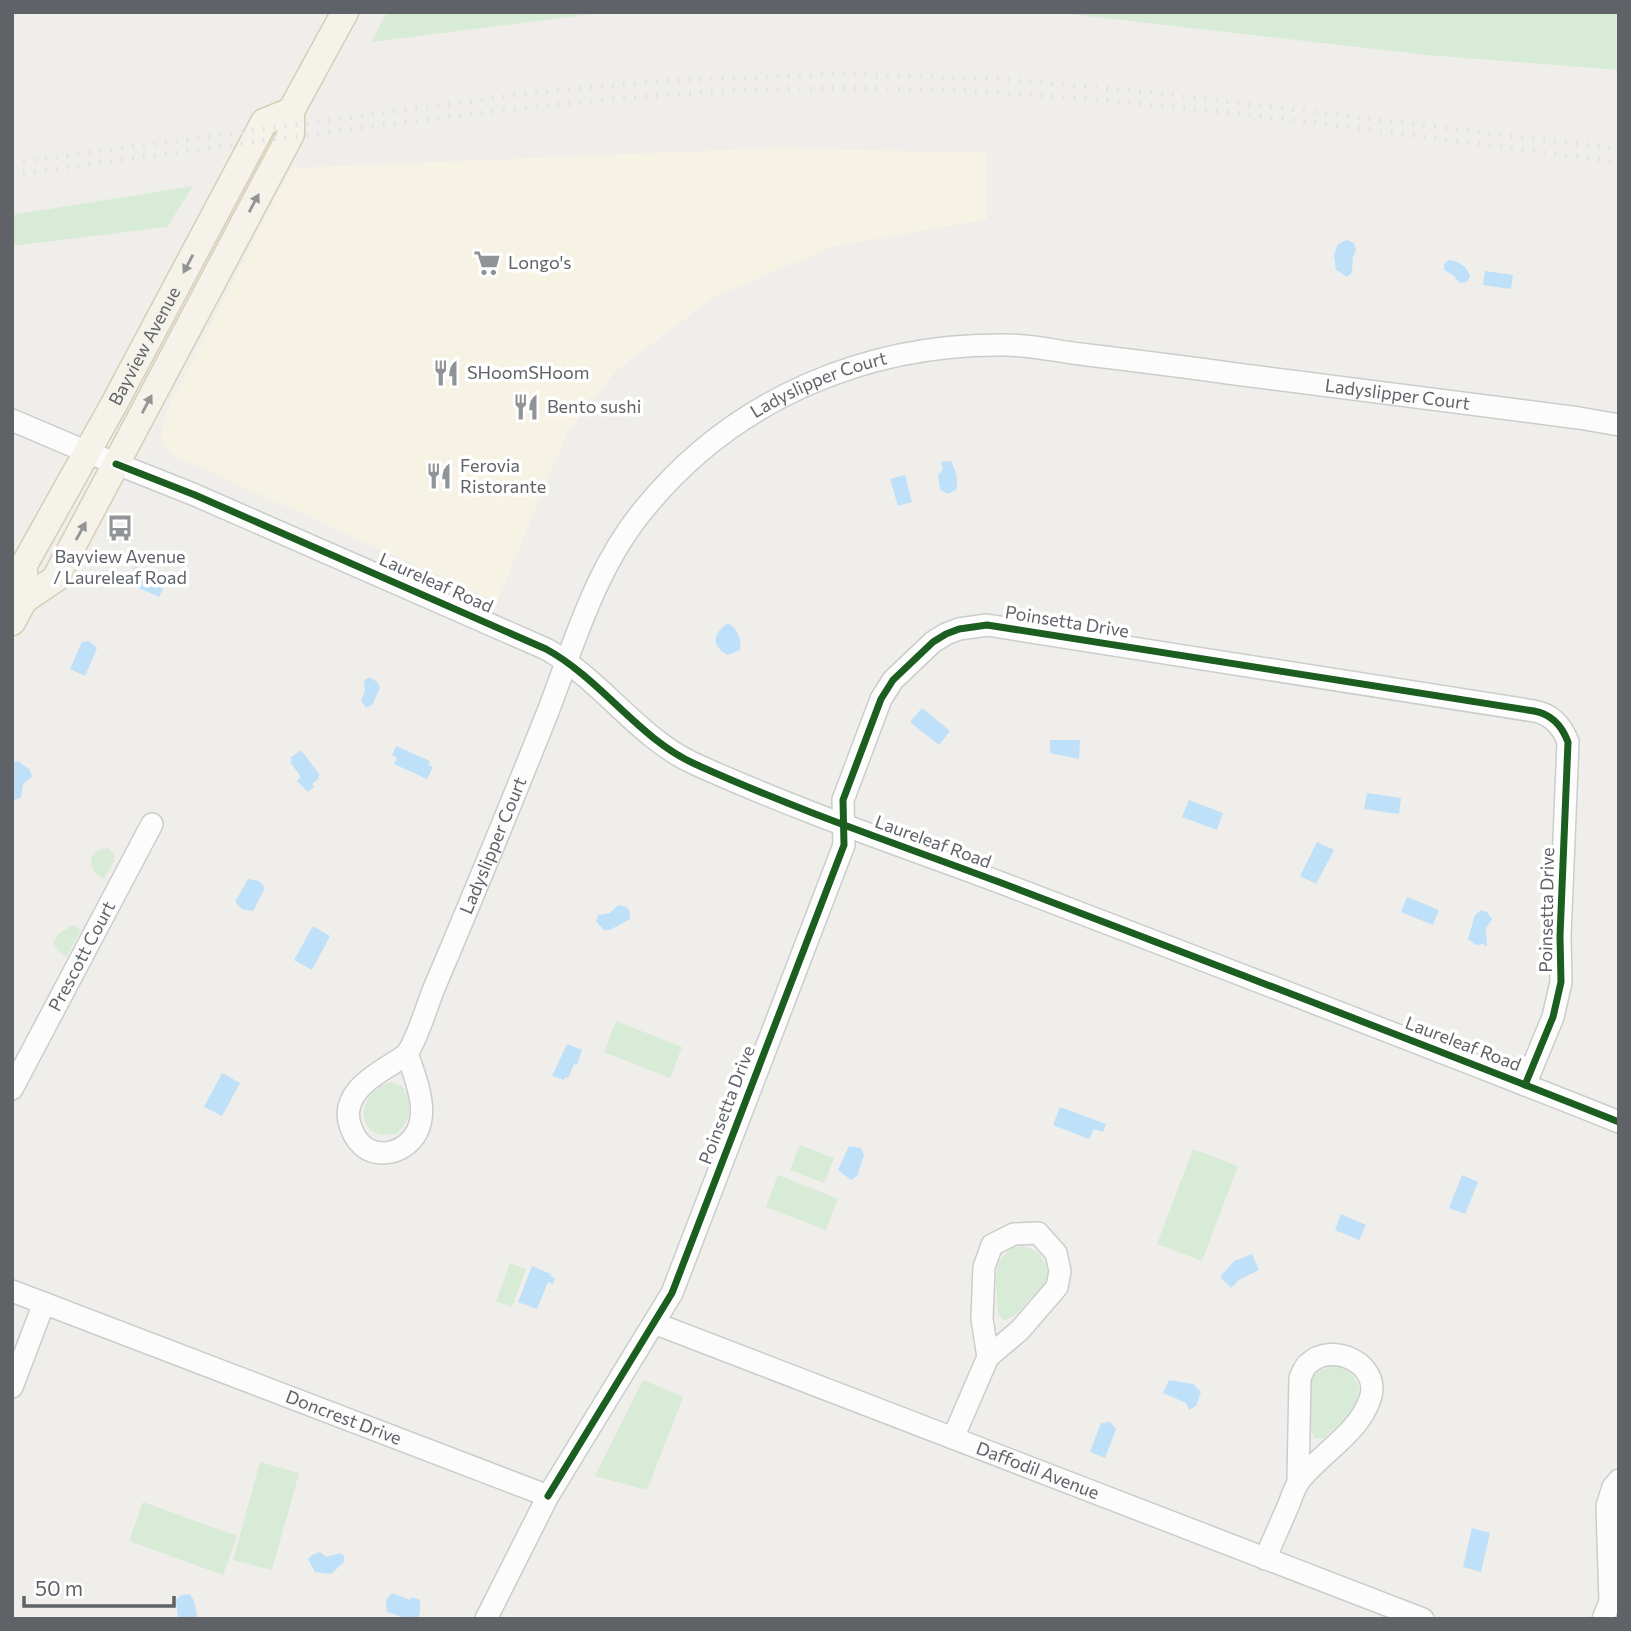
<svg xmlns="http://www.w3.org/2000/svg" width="1631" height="1631" viewBox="0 0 1631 1631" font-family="Commissioner,sans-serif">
<rect width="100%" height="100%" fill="#efeeea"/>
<polygon fill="#f7f3e4" points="777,148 987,153 987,219 831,247 714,297 616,371 567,433 497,602 173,455 165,447 161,439 166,412 291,168"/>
<g fill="#d8ebd6">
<polygon points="387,12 609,12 371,42"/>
<polygon points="1052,12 1619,12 1619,70 1427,55"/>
<polygon points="193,186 167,227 12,246 12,215"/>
<path d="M108,848l6,6v7l-10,18c-18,-9 -18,-30 4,-31z"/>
<polygon points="73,925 81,930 67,956 62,955 53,943 58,934"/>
<polygon points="616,1021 682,1047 670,1078 604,1052"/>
<path d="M393,1082l11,6c8,19 8,32 -8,46l-16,1c-31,-12 -13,-49 13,-53z"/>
<polygon points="800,1145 834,1158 824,1183 790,1170"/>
<polygon points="1193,1149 1238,1166 1202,1261 1157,1244"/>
<polygon points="778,1175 838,1199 826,1230 766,1207"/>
<path d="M1023,1246c17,4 30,20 21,37 -5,8 -13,15 -19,22 -7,7 -12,14 -22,15l-5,-6c-1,-25 -10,-64 25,-68z"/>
<polygon points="510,1263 526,1269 512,1307 496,1301"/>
<path d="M1333,1366c11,2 18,5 23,15 11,22 -17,42 -31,56l-4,2 -6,-1c-7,-7 -9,-46 -5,-56 4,-10 14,-14 23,-16z"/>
<polygon points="643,1380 683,1397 647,1490 595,1476"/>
<polygon points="260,1462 299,1473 272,1570 233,1560"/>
<polygon points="143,1502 237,1536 223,1575 129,1541"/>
</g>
<g fill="#bfe0f9">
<polygon points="1347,240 1354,243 1356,250 1353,257 1352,272 1347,277 1336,270 1334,255 1338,244"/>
<path d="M1449,260c9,1 18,6 21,16l-3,6 -7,1 -7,-8 -9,-5v-6z"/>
<polygon points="1485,271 1513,275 1511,289 1483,285"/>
<path d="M951,461c5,11 8,18 5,29l-9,4 -7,-5 -2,-14 5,-6 -2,-7z"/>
<polygon points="905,475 912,502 898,506 890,479"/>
<polygon points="135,566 167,580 159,597 128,583"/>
<path d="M728,623c9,5 14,16 12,27l-12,5c-18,-9 -15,-22 0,-32z"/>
<polygon points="89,641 97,648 85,676 70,669 82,642"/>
<polygon points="370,677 377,682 380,688 372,705 366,708 361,700 365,691 364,680"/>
<polygon points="922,708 950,731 939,745 910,722"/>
<polygon points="1050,740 1080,740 1079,759 1050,753"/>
<polygon points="396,746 430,761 428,765 433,767 427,779 394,764 397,758 392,755"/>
<polygon points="301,750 319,774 319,778 312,784 314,787 308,792 297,781 301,777 290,762 292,760 290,758"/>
<polygon points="18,761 30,770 32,777 23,784 21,798 13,800 12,771 14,762"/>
<polygon points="1367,793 1401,798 1399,814 1364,809"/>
<polygon points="1189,800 1223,813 1217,830 1182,817"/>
<polygon points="1317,842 1334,850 1316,884 1300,876"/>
<polygon points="248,879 259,881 265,888 253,911 242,909 235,902"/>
<polygon points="1407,897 1439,910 1433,925 1401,912"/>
<polygon points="618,905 627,907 630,912 630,919 610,930 604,930 596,921 599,914 602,915 610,913"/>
<polygon points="1481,910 1487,912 1492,919 1486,928 1487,946 1482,944 1476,945 1468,939 1475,915"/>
<polygon points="313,926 330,936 312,970 294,960"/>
<polygon points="567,1044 582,1050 577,1065 574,1064 568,1078 565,1077 564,1080 552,1076"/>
<polygon points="222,1073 240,1083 222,1116 204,1107"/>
<polygon points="1060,1107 1106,1124 1103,1132 1094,1129 1089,1139 1053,1125"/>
<polygon points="849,1146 861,1148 864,1155 857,1176 851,1180 838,1170"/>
<polygon points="1462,1175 1478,1182 1465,1214 1449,1208"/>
<polygon points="1341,1214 1366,1225 1359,1240 1335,1230"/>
<polygon points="1252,1254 1259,1270 1239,1280 1231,1288 1220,1277 1234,1261"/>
<polygon points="532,1266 551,1274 550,1276 555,1278 553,1284 548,1282 537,1309 518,1302"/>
<polygon points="1169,1380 1193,1384 1201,1392 1196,1406 1189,1410 1186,1403 1163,1393"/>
<polygon points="1110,1422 1116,1429 1105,1458 1090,1452 1101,1423"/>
<polygon points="1472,1528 1490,1533 1481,1572 1463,1567"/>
<polygon points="320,1552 326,1557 341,1553 344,1556 344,1562 331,1574 315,1572 308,1559 312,1555"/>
<polygon points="392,1593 410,1600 412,1597 420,1600 420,1614 416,1619 408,1619 387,1612 386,1600"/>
<polygon points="190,1594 194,1601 198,1619 178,1619 176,1600 181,1595"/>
</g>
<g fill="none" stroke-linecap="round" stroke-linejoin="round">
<g stroke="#cbcccc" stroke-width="24">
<g id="minor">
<path d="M12,420l75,32 108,43 351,154c55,30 93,90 149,115 99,45 202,80 304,118 207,79 414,158 620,240"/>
<path id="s1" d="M407,1053c10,30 29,72 -4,94 -11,7 -25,8 -36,2 -8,-5 -13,-13 -16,-21 -12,-31 18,-50 41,-64 5,-4 11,-6 15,-11 8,-9 20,-46 25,-60 40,-94 79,-189 117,-284 26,-69 48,-144 96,-201 89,-109 222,-165 361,-163 24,0 50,6 74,9 49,6 99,12 148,19 117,15 234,30 351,45l40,7"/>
<path id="s2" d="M12,1089l140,-265"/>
<path id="s3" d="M12,1291l536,205 -62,123"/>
<path id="s4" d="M654,1323l769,296"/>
<polyline points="12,1387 44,1303"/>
<polyline points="953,1438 988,1357 1020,1330 1057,1287 1060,1271 1056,1253 1038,1233 1014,1234 992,1245 984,1267 982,1319 988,1357"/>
<path d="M548,1496l124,-203 172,-448 -1,-45 38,-101 12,-19 40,-38 13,-8 13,-5 28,-4 547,86c17,3 28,15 34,31l-8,194 1,46 -8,35 -28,68"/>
<path d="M1265,1559c8,-18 16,-37 24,-55 3,-8 6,-18 11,-24 21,-27 59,-47 70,-81 12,-34 -37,-59 -62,-35 -4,3 -6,10 -8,14l-2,103"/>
<polyline points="1603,1619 1610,1602 1607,1506 1613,1487 1619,1480"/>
</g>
</g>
<g stroke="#d7ceb8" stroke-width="29">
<g id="major">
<polyline points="24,600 55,579 291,134 291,111 345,12"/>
<path id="s5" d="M12,622l12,-22v-35l90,-161 150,-282 27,-11"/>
</g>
</g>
<use href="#minor" stroke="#fdfcfc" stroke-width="21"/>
<use href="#major" stroke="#f4f2e9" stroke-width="26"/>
<g stroke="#e4e4e4" stroke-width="5" stroke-dasharray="2 9" stroke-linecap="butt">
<polyline points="12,163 540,92 661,81 842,74 997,79 1149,92 1619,149"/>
<path d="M12,175c118,-17 236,-32 354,-48 159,-20 317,-39 477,-39 260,0 518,42 776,74"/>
</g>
<g stroke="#fff" stroke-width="11">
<g id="cycleway">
<path d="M116,464l79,31 351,154c55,30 93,90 149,115 99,45 202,80 304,118 207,79 414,158 620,240"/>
<path d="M548,1496l124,-203 172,-448 -1,-45 38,-101 12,-19 40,-38 13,-8 13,-5 28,-4 547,86c17,3 28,15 34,31l-8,194 1,46 -8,35 -28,68"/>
</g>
</g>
<use href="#cycleway" stroke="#1b5e20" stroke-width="7"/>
</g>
<defs><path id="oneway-solid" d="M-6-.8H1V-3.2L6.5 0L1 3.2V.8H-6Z" transform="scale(1.75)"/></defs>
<g fill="#939595">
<use href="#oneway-solid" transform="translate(254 203) rotate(-62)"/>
<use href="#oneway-solid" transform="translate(188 264) rotate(118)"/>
<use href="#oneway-solid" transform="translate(147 404) rotate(-62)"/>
<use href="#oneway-solid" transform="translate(81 531) rotate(-61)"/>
</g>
<defs>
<g id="supermarket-bare" transform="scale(2.1)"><path d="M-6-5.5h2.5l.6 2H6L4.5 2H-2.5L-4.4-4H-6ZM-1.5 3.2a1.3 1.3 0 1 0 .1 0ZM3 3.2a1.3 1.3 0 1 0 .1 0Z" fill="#919496" stroke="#fff" stroke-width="2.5" paint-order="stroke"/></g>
<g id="restaurant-bare" transform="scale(2.1)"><path d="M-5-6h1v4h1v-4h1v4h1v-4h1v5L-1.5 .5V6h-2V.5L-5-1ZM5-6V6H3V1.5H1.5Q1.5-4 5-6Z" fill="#919496" stroke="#fff" stroke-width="2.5" paint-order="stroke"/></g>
<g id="bus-bare" transform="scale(2.1)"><path d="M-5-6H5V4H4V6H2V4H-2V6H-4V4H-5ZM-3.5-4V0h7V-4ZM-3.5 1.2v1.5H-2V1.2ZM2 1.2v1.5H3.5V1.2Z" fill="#919496" stroke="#fff" stroke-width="2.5" paint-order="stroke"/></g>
</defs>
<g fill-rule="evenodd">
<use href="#supermarket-bare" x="487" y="263"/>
<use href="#restaurant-bare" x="446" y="373"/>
<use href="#restaurant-bare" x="526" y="407"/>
<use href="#restaurant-bare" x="439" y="476"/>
<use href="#bus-bare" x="120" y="528"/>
</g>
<g text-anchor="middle" stroke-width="7" stroke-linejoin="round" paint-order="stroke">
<g font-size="18" fill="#5f6368" stroke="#fff" text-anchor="start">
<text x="508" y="269">Longo's</text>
<text x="467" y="379">SHoomSHoom</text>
<text x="547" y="413">Bento sushi</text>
<text x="460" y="472">Ferovia<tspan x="460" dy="21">Ristorante</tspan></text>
<text x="120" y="563" text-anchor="middle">Bayview Avenue<tspan x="120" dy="21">/ Laureleaf Road</tspan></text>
</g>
<g font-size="18" fill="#5f6368" stroke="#fff">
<text dy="6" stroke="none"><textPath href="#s5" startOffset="310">Bayview Avenue</textPath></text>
<text dy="6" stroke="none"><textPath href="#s1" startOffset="1082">Ladyslipper Court</textPath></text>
<text dy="6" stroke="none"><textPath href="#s1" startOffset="1670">Ladyslipper Court</textPath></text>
<text transform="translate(436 583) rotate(24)" y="6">Laureleaf Road</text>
<text transform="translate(1067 622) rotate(9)" y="6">Poinsetta Drive</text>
<text transform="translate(933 842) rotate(20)" y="6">Laureleaf Road</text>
<text dy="6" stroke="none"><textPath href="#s1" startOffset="494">Ladyslipper Court</textPath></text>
<text transform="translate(1547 910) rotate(-89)" y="6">Poinsetta Drive</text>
<text dy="6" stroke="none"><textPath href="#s2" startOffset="150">Prescott Court</textPath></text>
<text transform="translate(1463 1044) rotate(21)" y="6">Laureleaf Road</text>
<text transform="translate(727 1105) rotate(-69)" y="6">Poinsetta Drive</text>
<text dy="6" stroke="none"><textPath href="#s3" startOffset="355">Doncrest Drive</textPath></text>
<text dy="6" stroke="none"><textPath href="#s4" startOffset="411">Daffodil Avenue</textPath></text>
</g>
</g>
<rect width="1631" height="1631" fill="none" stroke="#5f6368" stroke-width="28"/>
<path d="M24 1596v10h150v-10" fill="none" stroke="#5f6368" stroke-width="3.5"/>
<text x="35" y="1596" font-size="21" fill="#5f6368" stroke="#ffffff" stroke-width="5" paint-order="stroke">50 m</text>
</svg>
